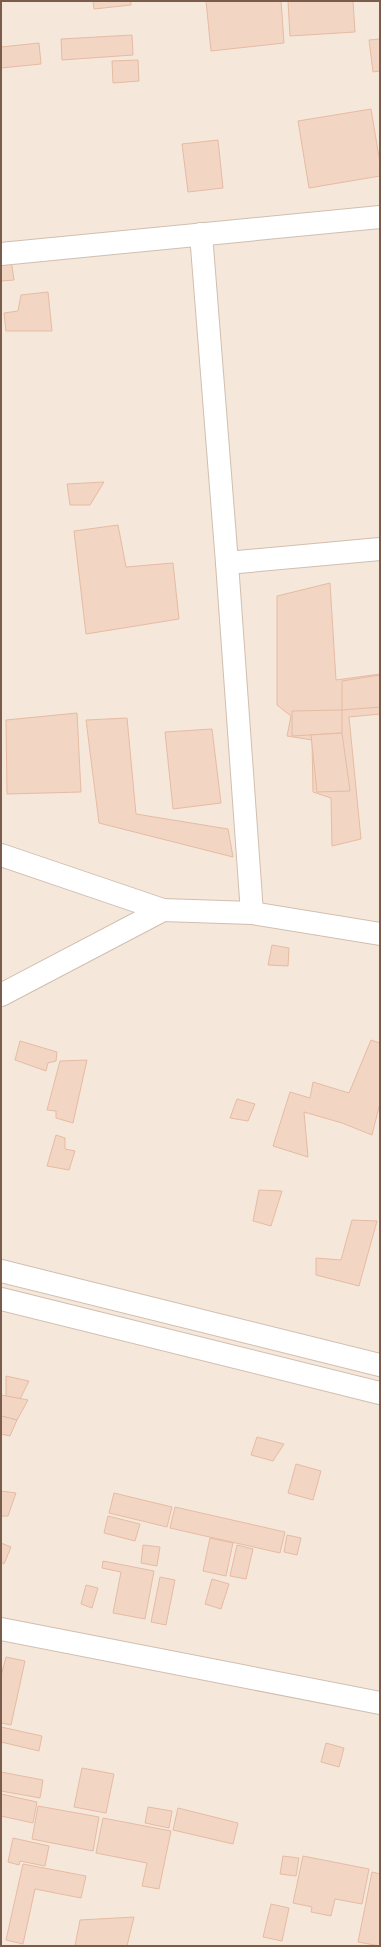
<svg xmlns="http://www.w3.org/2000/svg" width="381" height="1947" viewBox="0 0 381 1947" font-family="Commissioner,sans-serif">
<rect width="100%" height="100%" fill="#fdf6ec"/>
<rect fill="#f5e8da" x="1" y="1" width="379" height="1945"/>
<g fill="#f3d5c3" stroke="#e6bba3">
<polygon points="93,1 131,1 131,5 94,9"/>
<polygon points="206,1 281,1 284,43 211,51"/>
<polygon points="288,1 353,1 355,32 290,36"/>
<polygon points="132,35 133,55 62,60 61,39"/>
<polygon points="380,39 380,71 373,72 369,40"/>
<polygon points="39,43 41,64 1,68 1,47"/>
<polygon points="138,60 139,81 113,83 112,61"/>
<polygon points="371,109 380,163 380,176 309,188 298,121"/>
<polygon points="218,140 223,188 188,192 182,144"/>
<polygon points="2,254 12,266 14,280 1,281"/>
<polygon points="48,292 52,331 6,331 4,313 18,311 21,295"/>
<polygon points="104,482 90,505 70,505 67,484"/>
<polygon points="118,525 126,567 173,563 179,619 86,634 74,531"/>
<polygon points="330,583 336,680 380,674 380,714 349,717 361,839 332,846 331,798 313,792 312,740 287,736 291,716 277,705 277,596"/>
<polygon points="380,675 380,707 342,710 342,681"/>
<polygon points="342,710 342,733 292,736 292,711"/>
<polygon points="77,713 81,792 7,794 6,720"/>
<polygon points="127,718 136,814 228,829 233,857 99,823 86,720"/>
<polygon points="212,729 221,803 173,809 165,732"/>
<polygon points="342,733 350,791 317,792 311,735"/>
<polygon points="272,945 289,948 288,966 268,965"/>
<polygon points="371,1040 380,1043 380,1103 372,1135 342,1123 304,1112 308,1157 273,1146 290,1092 310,1098 313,1082 349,1093"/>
<polygon points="20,1041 57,1052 56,1061 48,1063 46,1071 15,1060"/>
<polygon points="87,1060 73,1123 56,1118 56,1111 47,1110 60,1061"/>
<polygon points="237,1099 255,1104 248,1121 230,1118"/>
<polygon points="56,1135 65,1138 65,1149 75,1151 69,1170 47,1166"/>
<polygon points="259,1190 282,1191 271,1226 253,1221"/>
<polygon points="352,1220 377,1221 359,1286 316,1275 316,1258 341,1260"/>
<polygon points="6,1376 29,1381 20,1399 6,1396"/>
<polygon points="1,1395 28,1400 17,1420 1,1416"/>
<polygon points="1,1416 17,1420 10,1436 1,1434"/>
<polygon points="257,1437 284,1444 273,1461 251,1455"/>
<polygon points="296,1464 321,1471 313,1500 288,1493"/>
<polygon points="1,1491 16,1493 8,1516 1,1516"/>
<polygon points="114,1493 172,1507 167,1527 109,1513"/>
<polygon points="175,1507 285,1532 280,1553 170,1528"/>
<polygon points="108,1516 140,1524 135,1541 104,1533"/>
<polygon points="287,1535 301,1538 297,1555 284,1552"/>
<polygon points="210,1538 233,1543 226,1576 203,1571"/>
<polygon points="1,1543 11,1547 4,1564 1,1562"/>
<polygon points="143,1545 160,1547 157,1566 141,1563"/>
<polygon points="237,1545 253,1549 246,1579 230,1576"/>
<polygon points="103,1561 154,1571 145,1619 113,1613 121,1572 102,1568"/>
<polygon points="160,1577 175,1580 166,1625 151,1622"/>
<polygon points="212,1579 229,1584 221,1609 205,1604"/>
<polygon points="86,1585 98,1588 92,1608 81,1604"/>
<polygon points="6,1657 25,1661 11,1725 1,1723 1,1676"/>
<polygon points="1,1727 42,1736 39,1751 1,1742"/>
<polygon points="326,1743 344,1748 339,1767 321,1762"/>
<polygon points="82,1768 114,1774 106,1813 74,1807"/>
<polygon points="1,1772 43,1780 40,1798 1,1791"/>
<polygon points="1,1794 37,1802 33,1823 1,1816"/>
<polygon points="38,1806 99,1817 93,1851 32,1839"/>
<polygon points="148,1807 172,1811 169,1828 145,1823"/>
<polygon points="178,1808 238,1823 233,1844 173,1830"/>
<polygon points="103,1818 171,1831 159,1889 142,1886 147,1863 96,1853"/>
<polygon points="13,1838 49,1846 45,1866 20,1861 19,1865 8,1862"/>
<polygon points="283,1856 299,1858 296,1876 280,1874"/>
<polygon points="303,1856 369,1869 362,1904 335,1899 331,1916 311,1912 312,1907 293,1903"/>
<polygon points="23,1864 86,1876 81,1898 35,1889 23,1944 6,1940"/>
<polygon points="372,1872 380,1874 380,1946 358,1942"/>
<polygon points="271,1904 289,1908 282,1941 263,1937"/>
<polygon points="134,1917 127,1946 75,1946 80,1920"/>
</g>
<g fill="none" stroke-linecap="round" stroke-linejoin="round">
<g stroke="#d1beb0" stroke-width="24">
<g id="street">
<polyline points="201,234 227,563 252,913"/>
<polyline points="1,254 380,217"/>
<polyline points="227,563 380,549"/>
<polyline points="1,855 163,910 252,913 380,934"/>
<polyline points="1,995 163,910"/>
<polyline points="1,1271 380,1365"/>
<polyline points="1,1299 380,1393"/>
<polyline points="1,1629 380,1703"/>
</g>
</g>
<use href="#street" stroke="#fff" stroke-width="22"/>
</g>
<rect width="381" height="1947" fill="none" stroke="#7a5c4d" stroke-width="4"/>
</svg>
